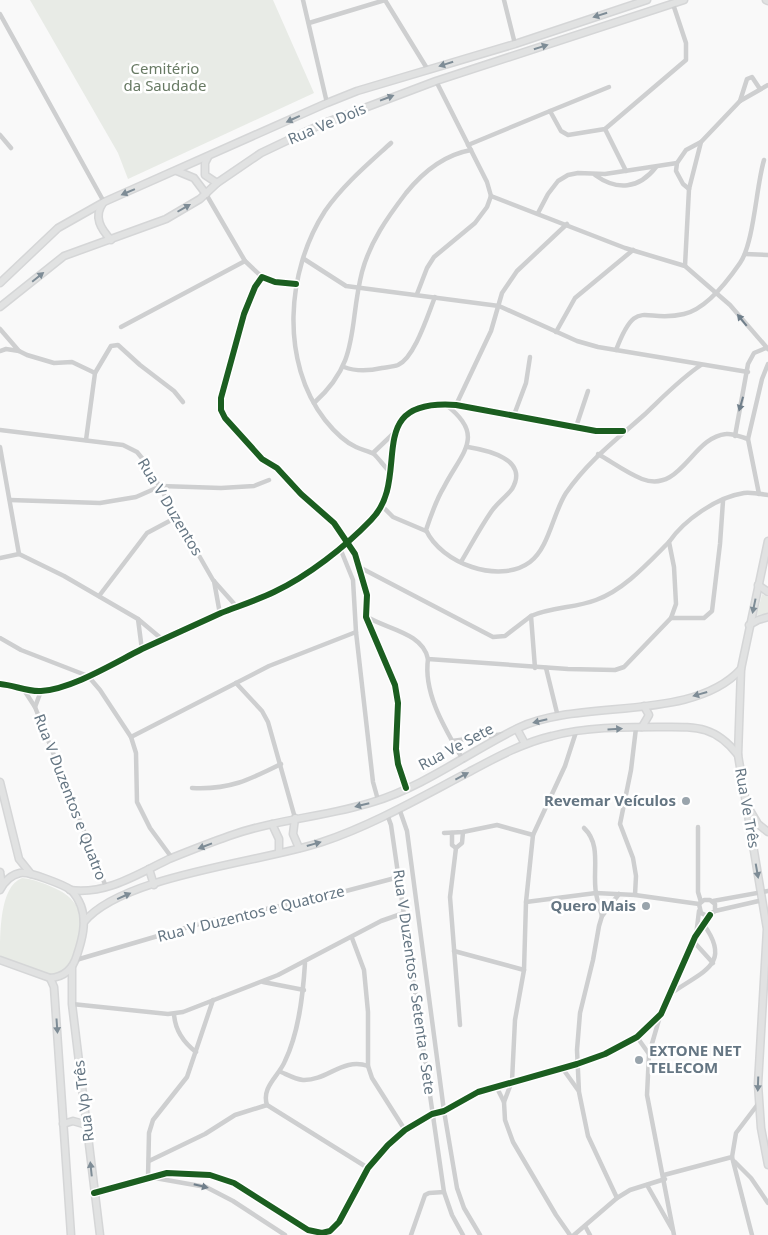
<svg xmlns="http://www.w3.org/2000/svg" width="768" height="1235" viewBox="0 0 768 1235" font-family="'Noto Sans',sans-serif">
<rect width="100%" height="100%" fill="#f9f9f9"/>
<g fill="#e8ebe6">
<polygon points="30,0 273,0 314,93 128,179 118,153"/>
<polygon points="762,594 768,597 768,614 757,615"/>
<path d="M22,878c11,1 21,5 30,9 43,18 27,48 17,82l-16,7 -48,-16 -5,-4c0,-24 0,-70 22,-78z"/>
</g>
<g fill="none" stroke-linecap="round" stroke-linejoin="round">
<g stroke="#d5d6d7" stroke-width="9">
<g id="secondary">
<polyline points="766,0 768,1"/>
<polyline points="208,157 205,163 205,175 217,183"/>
<polyline points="177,171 194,178 206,194"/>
<path d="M103,203c-10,14 -2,26 8,37"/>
<polyline points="0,283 58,228 104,202 327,103 357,91 515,44 647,0"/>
<polyline points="0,307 64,256 166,219 200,199 217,183 261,153 322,124 436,81 684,0"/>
<polyline points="768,541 741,669 738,755 767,929 758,1084 761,1128 768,1165"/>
<polyline points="758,585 768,592"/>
<polyline points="749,625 758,620 768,617"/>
<polyline points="642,727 649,715 644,706"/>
<polyline points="517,729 525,744"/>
<polyline points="0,782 19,859 31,874"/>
<polyline points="748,807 758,824 768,832"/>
<polyline points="295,818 293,834 299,848"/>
<polyline points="272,824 279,839 279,852"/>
<polyline points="149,869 154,885"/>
<polyline points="0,872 2,886"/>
<path d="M0,890c4,-8 11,-15 20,-17 9,-2 44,12 51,17 4,4 8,11 10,16 6,16 1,34 -4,49 -4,14 -13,22 -27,23l-50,-18"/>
<path d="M70,890c36,5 68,-16 99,-31 20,-8 40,-16 60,-23 47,-17 97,-19 144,-34 52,-16 96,-50 145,-74 62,-30 174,-5 223,-59"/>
<path d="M84,922c38,-47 180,-60 238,-80 51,-17 99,-45 147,-70 26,-14 53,-29 83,-36 33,-9 71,-9 105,-9 37,0 57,-3 81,28"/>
<polyline points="72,967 72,1004 100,1235"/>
<polyline points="50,978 54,987 71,1235"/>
<polyline points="63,1124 73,1121 87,1125"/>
</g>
</g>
<g stroke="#cecfd0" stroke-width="4.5">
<polyline points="303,0 327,103"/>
<polyline points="385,0 428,70"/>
<polyline points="504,0 515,44"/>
<polyline points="0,14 104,202"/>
<polyline points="309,23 385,0"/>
<polyline points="436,81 487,182 491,196"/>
<polyline points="740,101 747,79 752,77 760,89"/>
<polyline points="550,111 609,87"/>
<polyline points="605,129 626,171"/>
<polyline points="0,135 11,148"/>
<polyline points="468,145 550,111 561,131 568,135 605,129 686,60 686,43 673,4"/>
<path d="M595,175c22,16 44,14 61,-8"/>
<polyline points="689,189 683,184 676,171 677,163 686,150 701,142 740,101 768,85"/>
<polyline points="206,194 245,261 262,277"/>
<polyline points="491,196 625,248 685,266 730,305 768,349"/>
<polyline points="538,213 548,194 558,181 568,175 578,173 605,174 677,163"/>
<polyline points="745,254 768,255"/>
<polyline points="304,259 346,286 499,306 577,341 598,347 748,372"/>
<polyline points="685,266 689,189 701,142"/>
<polyline points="296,284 275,282 262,277 255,287 244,314 221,398 221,410 225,418 262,459 277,468 301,494 334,523 355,554 367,595 366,617 395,685 398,703 396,749 398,764 406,788"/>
<polyline points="417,294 427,268 434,257 475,223 487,207 491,196"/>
<polyline points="121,327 245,261"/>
<polyline points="0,329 19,351 27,355 54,363 72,362 95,373"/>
<polyline points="556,332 575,298 633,250"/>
<path d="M616,350c21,-55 27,-26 68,-36 22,-5 43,-32 56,-51 14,-20 16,-76 24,-103"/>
<polyline points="0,351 6,349 19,351"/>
<path d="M344,367c13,5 25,4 38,1 5,-1 11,-1 16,-3 17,-8 30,-51 37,-68"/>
<path d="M314,403c47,-42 34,-76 48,-131 8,-30 25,-54 44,-79 17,-21 37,-38 65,-43"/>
<path d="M446,405c41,31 15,48 -2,82 -8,13 -13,28 -18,43 15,33 73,55 104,32 19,-14 23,-49 36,-69 22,-32 50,-53 78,-78 18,-17 36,-36 57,-50"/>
<polyline points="456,405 491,331 502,293 517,271 567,224"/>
<polyline points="514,415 526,383 530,357"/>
<polyline points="576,427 588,391"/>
<polyline points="0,430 123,445 137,452 146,463 213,580 237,607"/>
<polyline points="735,436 748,364 754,353 766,348"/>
<polyline points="86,440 95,373 111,346 118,345 140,365 174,391 183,402"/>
<polyline points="0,447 19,554"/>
<polyline points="373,453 395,432"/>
<path d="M598,454c14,8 29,19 44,25 39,15 50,-42 84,-45 7,-1 15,3 22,5"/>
<path d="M389,471c-5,-5 -10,-12 -15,-17 -5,-3 -12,-4 -18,-7 -11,-5 -23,-17 -31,-27 -45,-58 -39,-149 0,-209 18,-26 43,-47 66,-68"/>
<polyline points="759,494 748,439 762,379 768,364"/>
<polyline points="10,500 100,503 136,497 161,486 221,488 254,486 269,480"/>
<polyline points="382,506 393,517 426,531"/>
<polyline points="340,548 353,580 356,632 373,782 378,800"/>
<polyline points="0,558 19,554 64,576 138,619 163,640"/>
<path d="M461,562c10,-17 19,-34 30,-50 6,-9 15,-15 21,-23 18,-30 -26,-39 -44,-42"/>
<polyline points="361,568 493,637 505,636 531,616"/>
<polyline points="214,581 220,614"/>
<polyline points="99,596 147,533 177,517"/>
<path d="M367,617c20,12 56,16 61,42l140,10 47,1 9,-3 47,-49 5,-14 -2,-37 -5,-25c15,-22 48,-45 75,-49 7,-1 17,1 24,2"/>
<polyline points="671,618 704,618 712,611 720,544 723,501"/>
<polyline points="138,619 142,650"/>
<polyline points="0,638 21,650 88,676 100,690 131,737 136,753 137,802 150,828 172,858"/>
<path d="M428,659c-5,35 18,71 35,101"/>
<path d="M535,668l-4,-52c21,-9 44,-8 65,-16 28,-10 52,-37 73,-58"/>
<polyline points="546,668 558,717"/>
<polyline points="236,683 262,711 268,722 295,818"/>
<path d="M0,684c14,1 27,8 41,7 31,-2 73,-28 101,-42 26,-12 53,-24 79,-36 18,-7 36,-13 53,-21 34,-16 71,-45 97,-72 43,-43 -12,-122 85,-115l140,26h27"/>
<polyline points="24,690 35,707 106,887"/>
<polyline points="35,707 41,691"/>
<polyline points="131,737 269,666 356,632"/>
<polyline points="452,741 504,734"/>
<path d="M192,788c37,2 57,-8 89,-24"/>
<polyline points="399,808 407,831 444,1111 457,1188 464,1208 480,1235"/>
<polyline points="387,814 391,825 444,1192 452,1215 463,1235"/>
<polyline points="698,827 698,892 701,902"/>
<path d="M584,828c18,17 8,43 12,65 1,7 4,15 6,23"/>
<polyline points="444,833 463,832 497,825 533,835"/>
<polyline points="452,833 452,845 456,848"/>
<polyline points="635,895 636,876 633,858 620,824 631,770 636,728"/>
<polyline points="713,901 768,891"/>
<polyline points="526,902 596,893 635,895 699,904"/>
<polyline points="715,911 715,904 710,900 704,900 699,904 701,913 707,916 715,911 763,900"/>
<polyline points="696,936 699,911"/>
<polyline points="352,938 364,970 368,1012 368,1066 372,1078 405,1130"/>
<polyline points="694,942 713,963"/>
<polyline points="454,951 524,970"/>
<polyline points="76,960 209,921 327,896 399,877"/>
<path d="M305,963c-2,32 -6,69 -20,98 -6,15 -24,26 -18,44l101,63"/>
<polyline points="263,982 304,990"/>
<path d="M673,992c30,-21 59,-28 31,-67"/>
<polyline points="72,1004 168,1014 183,1012 278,975 381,921 404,913"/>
<path d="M174,1014c1,16 9,28 22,38"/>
<polyline points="660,1016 649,1054 647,1095 674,1235"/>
<polyline points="460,1025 450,897 456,848 462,843 463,832"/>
<polyline points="637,1037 649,1054"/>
<polyline points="563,1069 578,1090"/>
<path d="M281,1072c7,3 14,7 22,8 24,1 40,-23 65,-14"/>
<polyline points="496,1086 504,1102"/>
<polyline points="732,1157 752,1235"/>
<polyline points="149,1161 205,1134 235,1115 267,1105"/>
<polyline points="735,1162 751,1178 768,1203"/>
<polyline points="664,1175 732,1157 736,1133 758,1104"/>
<polyline points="148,1178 149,1133 153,1120 187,1077 213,1000"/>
<polyline points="155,1178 206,1187 233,1201 285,1235"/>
<polyline points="647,1185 672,1229"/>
<polyline points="94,1193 167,1173 210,1175 234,1183 308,1230 322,1233 330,1231 339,1222 368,1168 388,1145 405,1130 432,1114 444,1111 478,1092 577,1064 605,1054 637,1037 661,1014 695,937 710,915"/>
<polyline points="617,1198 588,1136 579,1092 577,1050 580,1013 593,960 599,926 602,916 619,894"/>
<polyline points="585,1226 590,1235"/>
<polyline points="411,1235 425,1195 429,1193 444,1192"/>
<polyline points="570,1235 556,1215 513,1142 505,1120 504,1102 512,1081 515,1020 524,970 526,902 533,835 565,766 576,732"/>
<polyline points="574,1235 617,1198 630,1190 665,1179"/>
</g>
<use href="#secondary" stroke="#e1e2e2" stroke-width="6"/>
<g stroke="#fff" stroke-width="9">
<g id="cycleway">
<polyline points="296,284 275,282 262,277 255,287 244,314 221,398 221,410 225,418 262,459 277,468 301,494 334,523 355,554 367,595 366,617 395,685 398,703 396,749 398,764 406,788"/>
<path d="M0,684c14,1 27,8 41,7 31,-2 73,-28 101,-42 26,-12 53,-24 79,-36 18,-7 36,-13 53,-21 34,-16 71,-45 97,-72 43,-43 -12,-122 85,-115l140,26h27"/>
<polyline points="94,1193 167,1173 210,1175 234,1183 308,1230 322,1233 330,1231 339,1222 368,1168 388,1145 405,1130 432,1114 444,1111 478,1092 577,1064 605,1054 637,1037 661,1014 695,937 710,915"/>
</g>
</g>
<use href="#cycleway" stroke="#1b5e20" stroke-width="6"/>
</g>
<defs><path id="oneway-solid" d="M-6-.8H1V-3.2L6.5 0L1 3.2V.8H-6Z" transform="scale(1.25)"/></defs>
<g fill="#7e8c96">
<use href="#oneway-solid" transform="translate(600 15) rotate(162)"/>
<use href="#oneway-solid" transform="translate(541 47) rotate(-18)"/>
<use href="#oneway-solid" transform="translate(446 64) rotate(163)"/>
<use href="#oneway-solid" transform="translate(387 98) rotate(-21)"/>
<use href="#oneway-solid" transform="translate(293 119) rotate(155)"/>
<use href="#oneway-solid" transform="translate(128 192) rotate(157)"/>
<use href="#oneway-solid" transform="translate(184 208) rotate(-30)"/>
<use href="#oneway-solid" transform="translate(38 277) rotate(-39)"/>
<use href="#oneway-solid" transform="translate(754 606) rotate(102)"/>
<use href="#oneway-solid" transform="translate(700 694) rotate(164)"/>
<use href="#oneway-solid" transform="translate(540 721) rotate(166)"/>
<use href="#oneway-solid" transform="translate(615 729) rotate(-4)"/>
<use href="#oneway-solid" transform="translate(462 776) rotate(-28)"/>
<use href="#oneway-solid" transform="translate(362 805) rotate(166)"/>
<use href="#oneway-solid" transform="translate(314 844) rotate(-16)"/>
<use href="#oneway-solid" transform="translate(205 846) rotate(159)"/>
<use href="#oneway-solid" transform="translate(757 871) rotate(80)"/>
<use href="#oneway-solid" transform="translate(124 896) rotate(-24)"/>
<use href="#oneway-solid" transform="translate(57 1026) rotate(86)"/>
<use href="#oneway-solid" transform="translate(758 1084) rotate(92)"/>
<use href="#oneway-solid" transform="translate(91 1169) rotate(-96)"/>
</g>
<g fill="#707f8b">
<use href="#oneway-solid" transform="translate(742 320) rotate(-129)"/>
<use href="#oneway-solid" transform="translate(741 404) rotate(106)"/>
<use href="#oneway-solid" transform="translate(201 1186) rotate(14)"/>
</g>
<g fill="#99a4ac" stroke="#fff" stroke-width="2">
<circle cx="686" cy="801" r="5"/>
<circle cx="646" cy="906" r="5"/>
<circle cx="639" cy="1060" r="5"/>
</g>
<g text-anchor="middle" stroke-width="5" stroke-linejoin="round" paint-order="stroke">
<g font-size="15" fill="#687a64" stroke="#fff">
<text x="165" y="74">Cemitério<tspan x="165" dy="17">da Saudade</tspan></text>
</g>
<g font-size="15" fill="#657683" stroke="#fff">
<text transform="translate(327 124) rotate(-23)" y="5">Rua Ve Dois</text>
<text transform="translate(170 507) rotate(59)" y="5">Rua V Duzentos</text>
<text transform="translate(456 747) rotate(-28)" y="5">Rua Ve Sete</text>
<text transform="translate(70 797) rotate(69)" y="5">Rua V Duzentos e Quatro</text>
<text transform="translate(747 808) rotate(80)" y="5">Rua Ve Três</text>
<text transform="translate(251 914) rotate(-14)" y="5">Rua V Duzentos e Quatorze</text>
<text transform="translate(414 982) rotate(82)" y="5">Rua V Duzentos e Setenta e Sete</text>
<text transform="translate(84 1101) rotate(-97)" y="5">Rua Vp Três</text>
</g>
<g font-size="15" font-weight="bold" fill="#657683" stroke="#fff" text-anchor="end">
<text x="676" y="806">Revemar Veículos</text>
<text x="636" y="911">Quero Mais</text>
<text x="649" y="1056" text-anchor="start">EXTONE NET<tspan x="649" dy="17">TELECOM</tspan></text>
</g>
</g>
</svg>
